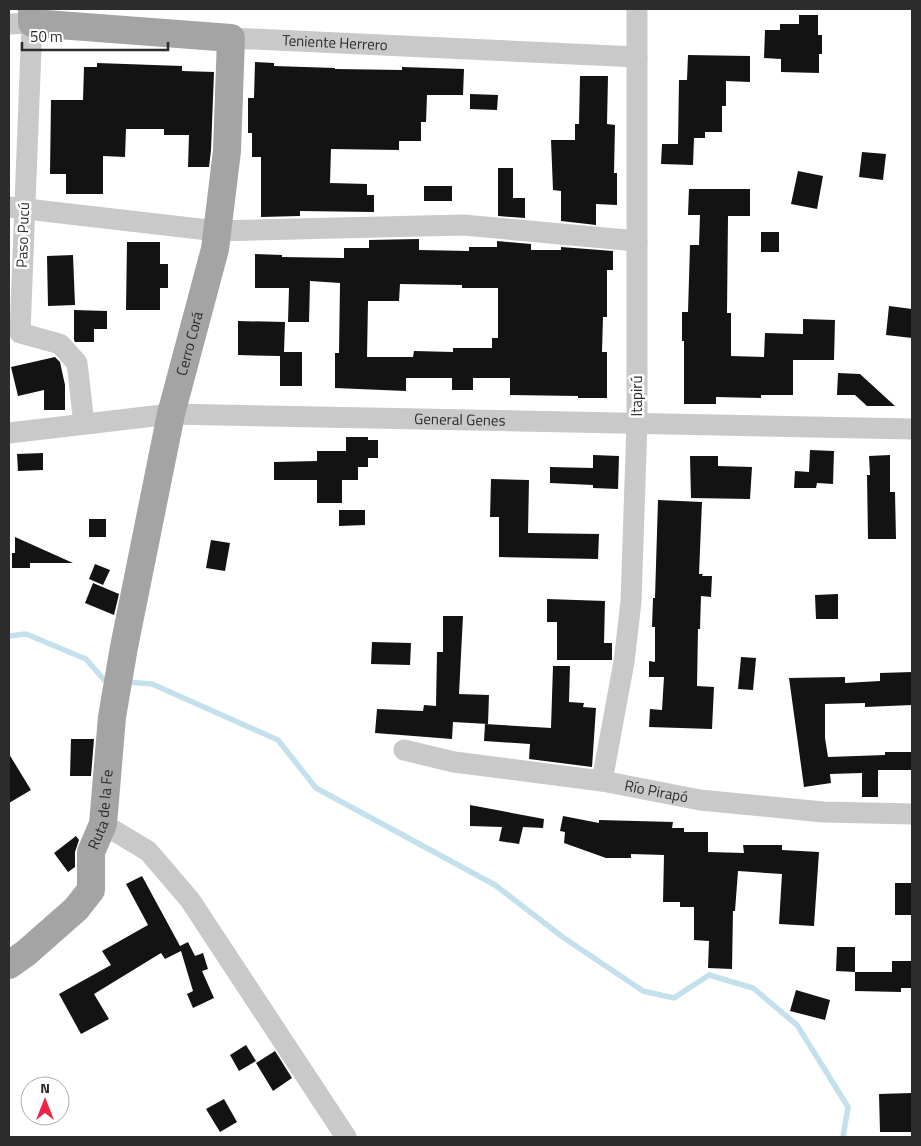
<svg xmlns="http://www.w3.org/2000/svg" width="921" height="1146" viewBox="0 0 921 1146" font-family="'Titillium Web',sans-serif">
<rect width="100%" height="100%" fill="#fff"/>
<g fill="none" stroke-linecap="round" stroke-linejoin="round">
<g stroke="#c3e0ed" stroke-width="5.5">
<polyline points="9,636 26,634 86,659 105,681 112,681"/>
<polyline points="126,682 152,684 278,740 316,788 495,885 564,938 643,991 674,998 709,975 753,988 797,1025 848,1107 843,1137"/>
</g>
</g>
<g fill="#131313" fill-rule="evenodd">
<polygon points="799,15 818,15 818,35 822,35 822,54 819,54 819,73 781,72 781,59 764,58 765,30 780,30 780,24 799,24"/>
<polygon points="688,55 750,56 750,82 726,81 726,106 722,106 722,132 705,132 705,138 694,138 693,165 661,164 662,144 678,144 679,80 687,80"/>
<polygon points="255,62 274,63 274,66 335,68 335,69 402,70 402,67 464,69 463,95 427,95 426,122 421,122 421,141 399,141 399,150 331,149 330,183 367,184 367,195 374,195 374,212 300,211 300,216 261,217 261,157 252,157 252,133 248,133 248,98 254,98"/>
<polygon points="97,63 182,66 182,71 214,72 211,150 209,167 188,167 189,135 164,135 164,129 126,129 125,157 103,156 103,194 66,194 66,174 50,174 51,100 83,100 84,67 97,67"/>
<polygon points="580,76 608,76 607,124 615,125 614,173 617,173 617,205 596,204 596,225 561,221 561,191 553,190 551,140 575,140 575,124 579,124"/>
<polygon points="470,94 498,95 497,110 470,109"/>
<polygon points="862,152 886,154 883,180 859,177"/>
<polygon points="498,168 513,168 513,198 525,198 525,218 498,216"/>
<polygon points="798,171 823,176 817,209 791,204"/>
<rect x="424" y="186" width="28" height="15"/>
<polygon points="689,189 750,189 750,216 728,216 727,313 731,313 731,356 764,357 765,333 803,334 803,319 835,320 834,360 793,360 793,395 761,395 761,398 716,397 716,404 684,404 684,341 682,341 682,312 688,312 690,245 699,245 700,215 688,215"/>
<rect x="761" y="232" width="18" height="20"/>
<path d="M419,239v11l50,1v-4h28v-6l34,3v6h30v-3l52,4v19h-6v47h-4l-1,35h5v46h-29v-2l-68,-1v-17h-37v12h-21v-12h-46v13l-71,-3v-35h4l1,-70 -30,-2 -1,41h-21l1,-34h-34v-34l27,1v2l62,1v-10h25v-8zM400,284l62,1v3h36v50h-6v10h-39v4l-39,-1 -1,6h-46l1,-56h31z"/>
<polygon points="127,242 160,242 160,264 168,264 168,288 160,288 160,310 126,310"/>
<polygon points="73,255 75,305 48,306 47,256"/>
<polygon points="889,306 912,309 912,338 886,335"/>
<polygon points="74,310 107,311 107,329 94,329 94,342 75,342 74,340"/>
<polygon points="238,321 285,322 284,352 302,352 302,386 280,386 280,356 238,355"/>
<polygon points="55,357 60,362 65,385 65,410 44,410 44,390 18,396 11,367"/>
<polygon points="838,373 860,374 895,406 867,406 855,395 837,395"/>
<polygon points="346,437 368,437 368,440 378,440 378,458 368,458 368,467 358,467 358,480 342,480 342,503 317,503 317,480 274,480 274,462 317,461 317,451 346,451"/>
<polygon points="810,450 834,451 833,484 817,483 816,488 794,488 795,471 809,472"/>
<polygon points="43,453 43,470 18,471 17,454"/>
<polygon points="593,455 619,456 618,489 593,488 593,485 550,483 550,467 593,468"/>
<polygon points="890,455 890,492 895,492 896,539 868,539 867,475 870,475 869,456"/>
<polygon points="690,456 718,456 718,466 752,467 750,499 691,498"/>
<polygon points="491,479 529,480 528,533 599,534 598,559 499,557 499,517 490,517"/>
<polygon points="658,500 702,502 699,574 703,574 702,576 712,576 711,597 701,596 700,629 698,629 697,686 714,687 712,729 649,727 650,709 662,710 664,677 649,677 649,661 655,662 655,627 652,627 653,598 655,598"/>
<polygon points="339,510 365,510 365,525 339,526"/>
<rect x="89" y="519" width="17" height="18"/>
<polygon points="15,537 73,563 30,563 30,568 12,568 12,553 15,553"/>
<polygon points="211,540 230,543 225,571 206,568"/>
<polygon points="95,564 110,570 103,585 89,579"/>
<polygon points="93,583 119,594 114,615 85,603"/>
<polygon points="838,594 838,619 816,619 815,595"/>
<polygon points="547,599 605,601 604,643 612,643 612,660 557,660 557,622 547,622"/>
<polygon points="443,616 463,616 459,694 489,695 488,724 453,722 452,739 375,733 377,709 423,711 424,705 436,706 437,652 443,652"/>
<polygon points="372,642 411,643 410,665 371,664"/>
<polygon points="741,657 756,658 753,690 738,689"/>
<polygon points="553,666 570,666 569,702 584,703 583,707 596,708 592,767 529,759 530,744 484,741 485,724 551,728"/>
<polygon points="912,672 912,705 865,707 865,703 825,704 825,738 828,757 885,755 885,752 912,752 912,770 878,770 878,797 862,797 862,773 830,774 831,783 804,787 789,678 845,677 845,683 880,681 880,673"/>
<polygon points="71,739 94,739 91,776 70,776"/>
<polygon points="9,754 31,790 9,803"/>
<polygon points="470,805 544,819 543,828 523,827 519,844 499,841 502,827 470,826"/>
<polygon points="563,816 599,823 599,820 673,822 672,828 684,828 684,832 708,832 708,852 744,853 743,845 782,845 782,850 819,852 814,926 779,924 782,874 738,871 735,911 733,911 732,969 708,968 709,941 694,940 694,907 680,907 680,902 663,902 664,855 631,854 631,858 606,858 564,843 565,832 560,831"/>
<polygon points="76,836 79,840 75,852 75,867 68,872 54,853"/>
<polygon points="142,876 180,946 188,942 195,956 203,953 208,969 202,971 214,998 193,1008 187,994 193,991 181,951 165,959 161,953 94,994 109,1019 81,1034 59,994 111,965 102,951 148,925 126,884"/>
<polygon points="895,883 911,883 912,915 895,915"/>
<polygon points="837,947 855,947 855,972 836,971"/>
<polygon points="892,961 912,961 912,988 901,988 901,992 855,991 855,972 892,972"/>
<polygon points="796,990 830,1000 825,1020 790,1011"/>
<polygon points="246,1045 256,1061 239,1071 230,1055"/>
<polygon points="275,1051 292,1078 273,1091 256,1063"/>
<polygon points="912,1093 912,1132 880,1132 879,1094"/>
<polygon points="224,1099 237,1122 220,1132 206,1109"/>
</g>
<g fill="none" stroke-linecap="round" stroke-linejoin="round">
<g stroke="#c9c9c9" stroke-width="21">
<polyline points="9,24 32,23 20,333 60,344 77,363 84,424"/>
<path id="s1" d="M231,38l406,19"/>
<polyline points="9,207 217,231 463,225 637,241"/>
<path id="s2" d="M9,433l162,-19 741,15"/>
<path id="s3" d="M404,750l50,12 148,19 98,19 123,12 89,2"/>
<polyline points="602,781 624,662 631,602 637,423 637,9"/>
<polyline points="103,824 148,851 190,900 346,1137"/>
</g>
<path stroke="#a4a4a4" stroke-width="28" id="s4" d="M9,965l17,-12 50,-44 15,-19v-38l12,-28 9,-107 12,-70 47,-233 44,-165 12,-98 4,-113 -199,-15v-14"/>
</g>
<g text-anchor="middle" stroke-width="5" stroke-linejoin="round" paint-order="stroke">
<g font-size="15" fill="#2c2c2c" stroke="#fff">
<text dy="5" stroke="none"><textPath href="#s1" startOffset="104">Teniente Herrero</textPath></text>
<text transform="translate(23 235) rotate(-88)" y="5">Paso Pucú</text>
<text dy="5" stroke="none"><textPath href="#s4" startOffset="669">Cerro Corá</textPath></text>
<text transform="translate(637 396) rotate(-90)" y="5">Itapirú</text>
<text dy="5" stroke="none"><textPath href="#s2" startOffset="452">General Genes</textPath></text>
<text dy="5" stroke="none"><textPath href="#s3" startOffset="256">Río Pirapó</textPath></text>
<text dy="5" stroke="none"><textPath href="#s4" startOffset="194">Ruta de la Fe</textPath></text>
</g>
</g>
<rect width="921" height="1146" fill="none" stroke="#2c2c2c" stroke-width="20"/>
<g transform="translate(45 1101)"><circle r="24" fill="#ffffff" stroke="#ababab"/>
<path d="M0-4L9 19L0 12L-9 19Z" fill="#ef2344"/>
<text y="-8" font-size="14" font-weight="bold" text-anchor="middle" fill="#2c2c2c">N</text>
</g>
<path d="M22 42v8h146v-8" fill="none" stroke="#2c2c2c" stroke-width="2.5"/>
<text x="30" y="42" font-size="15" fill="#2c2c2c" stroke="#ffffff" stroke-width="4" paint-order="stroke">50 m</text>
</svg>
